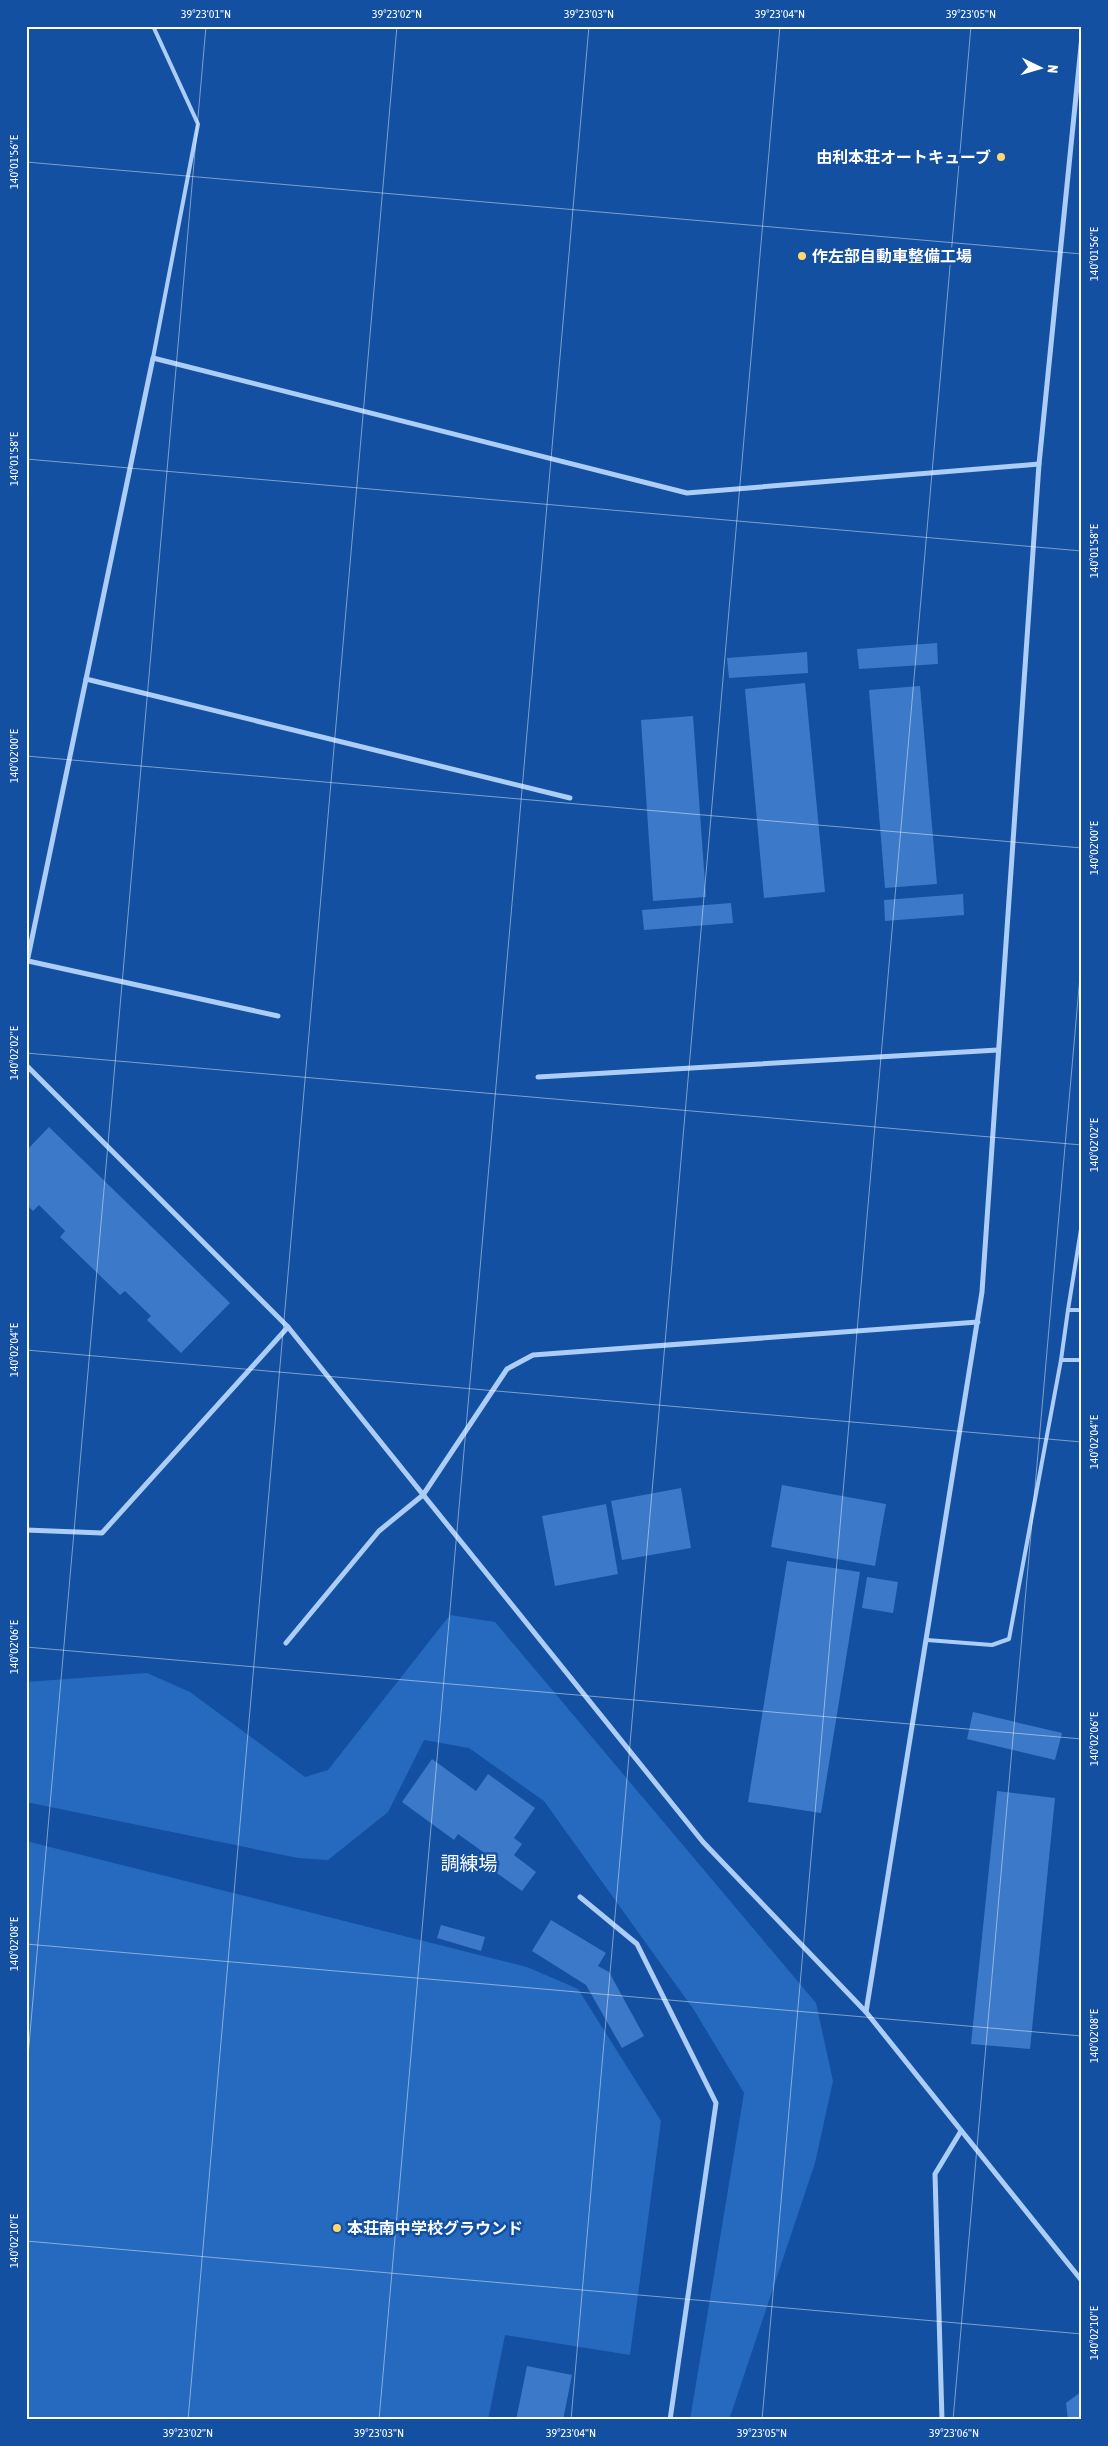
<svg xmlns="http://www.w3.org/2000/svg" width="1108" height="2446" viewBox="0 0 1108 2446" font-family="'Asap Condensed','Noto Sans JP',sans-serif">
<rect width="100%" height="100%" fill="#1350a1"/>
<g fill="#266abf">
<polygon points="450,1615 495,1622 816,2003 833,2081 815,2163 729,2420 690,2420 744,2093 694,2010 544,1801 469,1748 424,1740 388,1812 328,1860 298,1858 26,1802 26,1682 147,1673 190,1692 305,1777 328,1770"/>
<polygon points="26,1841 527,1967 578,1989 661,2121 630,2355 505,2335 488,2420 26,2420"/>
</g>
<g fill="#3c79c8">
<polygon points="937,643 938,664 859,669 857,649"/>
<polygon points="807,652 808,673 729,678 727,658"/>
<polygon points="805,683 825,892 764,898 745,689"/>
<polygon points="920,686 937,884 885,888 869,690"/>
<polygon points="693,716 706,897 653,901 641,720"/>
<polygon points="963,894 964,915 885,921 884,900"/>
<polygon points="731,903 733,923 644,930 642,910"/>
<polygon points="49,1127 230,1303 181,1353 147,1320 151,1316 125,1291 120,1295 60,1237 65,1231 39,1205 33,1211 26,1204 26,1151"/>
<polygon points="782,1485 886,1504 875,1566 771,1547"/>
<polygon points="681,1488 691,1548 622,1560 611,1501"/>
<polygon points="606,1504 618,1574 555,1586 542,1516"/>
<polygon points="787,1561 860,1572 821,1813 748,1802"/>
<polygon points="867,1577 898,1582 893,1613 862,1608"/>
<polygon points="973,1712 1062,1733 1055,1760 967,1739"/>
<polygon points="432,1759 476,1791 488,1774 535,1808 514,1838 522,1844 514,1855 536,1872 522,1891 494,1871 500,1864 458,1834 454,1840 402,1802"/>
<polygon points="997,1791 1055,1798 1030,2049 971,2044"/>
<polygon points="551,1920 606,1953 598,1966 609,1972 644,2036 622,2048 586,1985 532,1951"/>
<polygon points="441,1925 485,1937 481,1951 437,1938"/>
<polygon points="527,2366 572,2375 563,2420 516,2420"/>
<polygon points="1082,2391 1082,2420 1068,2420 1066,2403"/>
</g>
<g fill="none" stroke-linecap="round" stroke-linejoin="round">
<g stroke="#accdf5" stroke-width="4">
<polyline points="153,358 198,124 153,26"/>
<polyline points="1068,1310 1082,1223"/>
<polyline points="1061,1360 1082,1360"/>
<polyline points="927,1640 992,1645 1009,1639 1061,1360 1068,1310 1082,1310"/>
</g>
<g stroke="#accdf5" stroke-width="5">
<polyline points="86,679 570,798"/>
<polyline points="28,961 278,1016"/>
<polyline points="26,967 153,358 687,493 1039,464"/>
<polyline points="26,1065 288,1327 703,1842 866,2012 1082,2281"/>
<polyline points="538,1077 998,1050"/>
<polyline points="26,1530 102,1533 288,1327"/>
<polyline points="286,1643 379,1531 423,1495 507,1369 533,1355 978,1322"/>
<polyline points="580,1897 637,1944 716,2103 670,2420"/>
<polyline points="866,2012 982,1292 1039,464 1082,36"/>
<polyline points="942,2420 935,2174 961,2131"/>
</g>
</g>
<path fill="none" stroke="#fff" stroke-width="1" stroke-opacity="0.45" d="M26,162l1056,92M26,459l1056,92M26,756l1056,92M26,1053l1056,92M26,1350l1056,92M26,1647l1056,92M26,1944l1056,92M26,2079l180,-2053M26,2241l1056,93M188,2420l209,-2394M379,2420l210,-2394M571,2420l209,-2394M762,2420l209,-2394M953,2420l129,-1467"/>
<g fill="#ffd770" stroke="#1350a1" stroke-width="2">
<circle cx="1001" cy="157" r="5"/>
<circle cx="802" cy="256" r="5"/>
<circle cx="337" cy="2228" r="5"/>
</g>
<g text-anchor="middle" stroke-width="5" stroke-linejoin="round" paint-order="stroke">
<g font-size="16" font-weight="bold" fill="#fff" stroke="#1350a1" text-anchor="start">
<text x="991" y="163" text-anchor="end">由利本荘オートキューブ</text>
<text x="812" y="262">作左部自動車整備工場</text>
<text x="347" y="2234">本荘南中学校グラウンド</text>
</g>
<g font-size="19" fill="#fff" stroke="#1350a1">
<text x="469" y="1870">調練場</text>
</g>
</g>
<rect width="1108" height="2446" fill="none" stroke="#1350a1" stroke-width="55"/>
<g transform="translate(1040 68) rotate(95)" stroke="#1350a1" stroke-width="4" paint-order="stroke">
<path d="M0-4L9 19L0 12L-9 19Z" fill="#ffffff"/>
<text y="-8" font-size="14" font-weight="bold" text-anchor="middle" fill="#ffffff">N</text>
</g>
<rect x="28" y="28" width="1052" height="2390" fill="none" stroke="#fff" stroke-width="2"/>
<g font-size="12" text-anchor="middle" fill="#fff">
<text x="206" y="18">39°23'01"N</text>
<text x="397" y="18">39°23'02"N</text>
<text x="589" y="18">39°23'03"N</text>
<text x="780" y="18">39°23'04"N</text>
<text x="971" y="18">39°23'05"N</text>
<text transform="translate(14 162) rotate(-90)" y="4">140°01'56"E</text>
<text transform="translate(1094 254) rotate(-90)" y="4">140°01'56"E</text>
<text transform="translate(14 459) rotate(-90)" y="4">140°01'58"E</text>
<text transform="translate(1094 551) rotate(-90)" y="4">140°01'58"E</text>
<text transform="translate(14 756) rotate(-90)" y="4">140°02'00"E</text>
<text transform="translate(1094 848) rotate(-90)" y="4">140°02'00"E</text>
<text transform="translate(14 1053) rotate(-90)" y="4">140°02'02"E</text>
<text transform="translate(1094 1145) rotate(-90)" y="4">140°02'02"E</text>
<text transform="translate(14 1350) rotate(-90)" y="4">140°02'04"E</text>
<text transform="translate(1094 1442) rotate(-90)" y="4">140°02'04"E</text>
<text transform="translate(14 1647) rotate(-90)" y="4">140°02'06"E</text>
<text transform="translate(1094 1739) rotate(-90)" y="4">140°02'06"E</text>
<text transform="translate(14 1944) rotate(-90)" y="4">140°02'08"E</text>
<text transform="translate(1094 2036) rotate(-90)" y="4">140°02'08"E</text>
<text transform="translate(14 2241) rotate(-90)" y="4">140°02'10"E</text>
<text transform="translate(1094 2333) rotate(-90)" y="4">140°02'10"E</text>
<text x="188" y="2437">39°23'02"N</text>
<text x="379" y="2437">39°23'03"N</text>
<text x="571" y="2437">39°23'04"N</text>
<text x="762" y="2437">39°23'05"N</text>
<text x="954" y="2437">39°23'06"N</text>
</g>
</svg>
